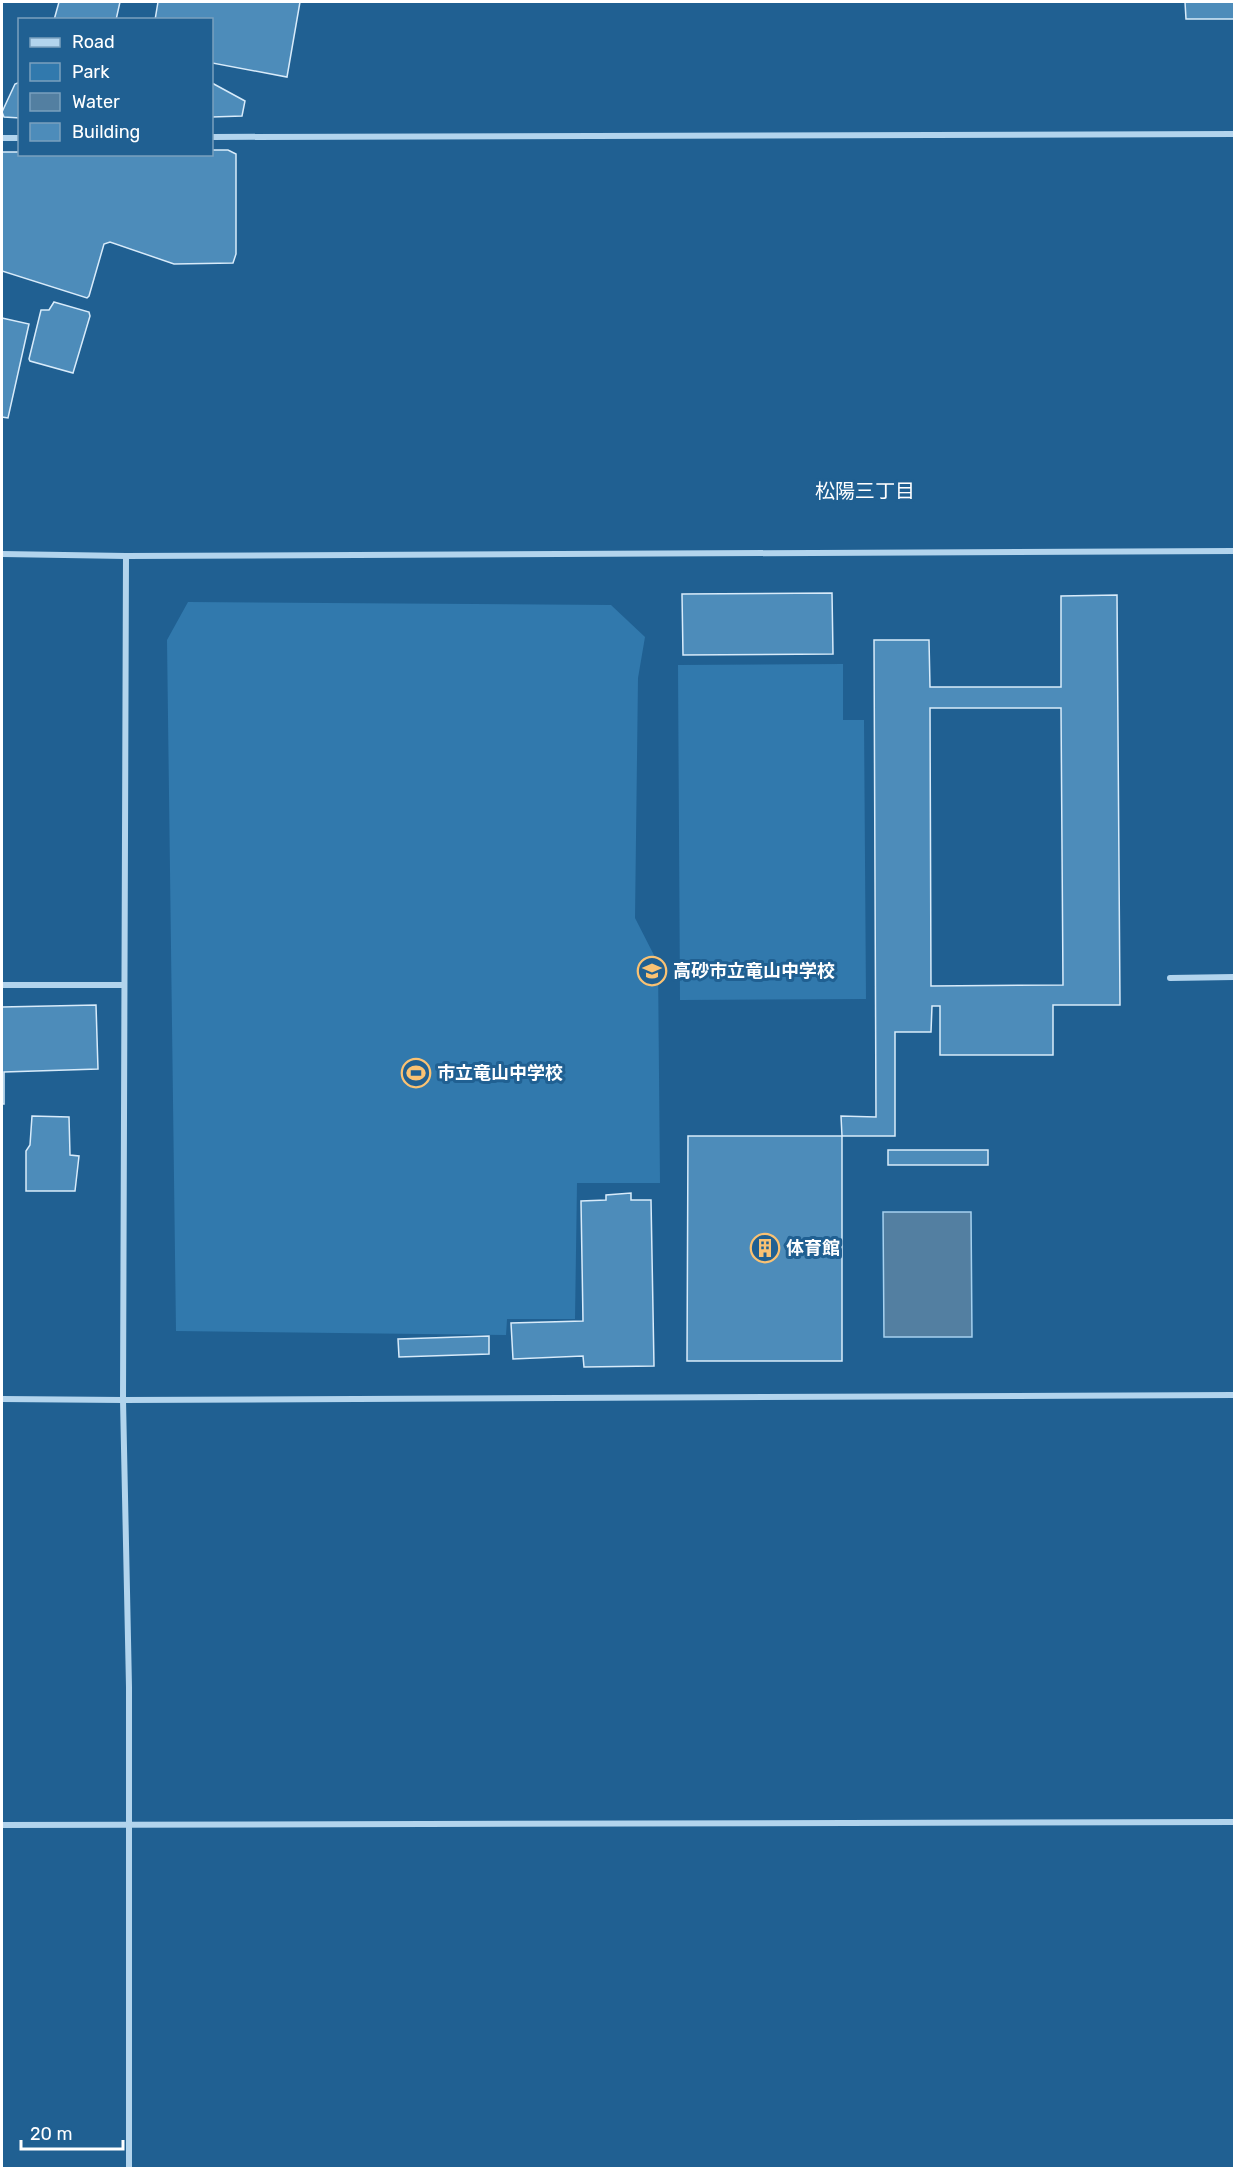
<svg xmlns="http://www.w3.org/2000/svg" width="1236" height="2170" viewBox="0 0 1236 2170" font-family="Rubik,'Noto Sans JP',sans-serif">
<rect width="100%" height="100%" fill="#206092"/>
<g fill="#3179ad">
<polygon points="188,602 611,605 645,637 638,678 635,918 658,963 660,1183 577,1183 575,1319 507,1319 506,1335 176,1331 167,640"/>
<polygon points="843,664 843,720 864,720 866,999 680,1000 678,665"/>
</g>
<polygon fill="#537fa1" stroke="#a6d1ef" stroke-width="1.5" points="883,1212 971,1212 972,1337 884,1337"/>
<g fill="#4d8cba" stroke="#d8ebfa" stroke-width="1.5" fill-rule="evenodd">
<polygon points="59,2 120,2 116,20 54,20"/>
<polygon points="158,2 300,2 287,77 212,63 212,20 155,20"/>
<polygon points="1185,2 1234,2 1234,19 1186,19"/>
<polygon points="20,82 20,118 4,117 2,112 15,84"/>
<polygon points="212,83 245,101 242,116 212,117"/>
<polygon points="212,150 228,150 236,154 236,254 233,263 174,264 110,242 104,244 89,296 87,298 2,271 2,152 20,152 20,154 212,154"/>
<polygon points="54,302 89,312 90,316 73,373 30,361 29,359 41,310 49,310"/>
<polygon points="2,318 29,324 8,418 2,417"/>
<polygon points="832,593 833,654 683,655 682,594"/>
<path d="M1117,595l3,410h-67v50h-113v-49h-8l-1,26h-36v104h-53l-1,-20 35,1 -2,-477h55l1,47h131v-91zM930,708h131l2,277 -132,1z"/>
<polygon points="96,1005 98,1069 4,1072 4,1104 2,1104 2,1007"/>
<polygon points="32,1116 69,1117 70,1155 79,1156 75,1191 26,1191 26,1151 30,1145"/>
<polygon points="688,1136 842,1136 842,1361 687,1361"/>
<rect x="888" y="1150" width="100" height="15"/>
<polygon points="631,1193 631,1200 651,1200 654,1366 584,1367 583,1356 513,1359 511,1323 583,1321 581,1201 606,1200 606,1195"/>
<polygon points="489,1336 489,1354 399,1357 398,1339"/>
</g>
<g fill="none" stroke-linecap="round" stroke-linejoin="round">
<g stroke="#b2d4ed" stroke-width="6">
<polyline points="212,137 1234,134"/>
<polyline points="2,138 20,138"/>
<polyline points="2,554 126,556 1234,551"/>
<polyline points="126,556 123,1400 129,1687 129,2168"/>
<polyline points="1170,978 1234,977"/>
<polyline points="2,985 124,985"/>
<polyline points="2,1399 123,1400 1234,1395"/>
<polyline points="2,1825 1234,1822"/>
</g>
</g>
<defs>
<g id="school-ring" transform="scale(1.5)"><circle r="9.5" fill="#206092" stroke="#fac273" stroke-width="1.5"/><path d="M0-5L7-2L0 1L-7-2ZM-4 1L0 2.5L4 1V4Q0 6-4 4Z" fill="#fac273"/></g>
<g id="stadium-ring" transform="scale(1.5)"><circle r="9.5" fill="#206092" stroke="#fac273" stroke-width="1.5"/><path d="M0-5a6.5 5 0 1 0 0 10a6.5 5 0 1 0 0-10ZM-3.5-1.8h7v3.6h-7Z" fill="#fac273"/></g>
<g id="building-ring" transform="scale(1.5)"><circle r="9.5" fill="#206092" stroke="#fac273" stroke-width="1.5"/><path d="M-4-6H4V6H1V3H-1V6H-4ZM-2.5-4.3h1.7v1.8h-1.7ZM.8-4.3h1.7v1.8H.8ZM-2.5-1h1.7V.8h-1.7ZM.8-1h1.7V.8H.8Z" fill="#fac273"/></g>
</defs>
<g fill-rule="evenodd">
<use href="#school-ring" x="652" y="971"/>
<use href="#stadium-ring" x="416" y="1073"/>
<use href="#building-ring" x="765" y="1248"/>
</g>
<g text-anchor="middle" stroke-width="6" stroke-linejoin="round" paint-order="stroke">
<g font-size="18" font-weight="bold" fill="#fff" stroke="#206092" text-anchor="start">
<text x="673" y="977">高砂市立竜山中学校</text>
<text x="437" y="1079">市立竜山中学校</text>
<text x="786" y="1254">体育館</text>
</g>
<g font-size="20" fill="#fff" stroke="#206092">
<text x="865" y="498">松陽三丁目</text>
</g>
</g>
<rect width="1236" height="2170" fill="none" stroke="#ffffff" stroke-width="6"/>
<rect x="18" y="18" width="195" height="138" fill="#206092" stroke="#79a0be" stroke-width="1.5"/>
<rect x="30" y="38" width="30" height="9" fill="#b2d4ed" stroke="#79a0be" stroke-width="1.5"/>
<text x="72" y="48" font-size="18" fill="#ffffff">Road</text>
<rect x="30" y="63" width="30" height="18" fill="#3179ad" stroke="#79a0be" stroke-width="1.5"/>
<text x="72" y="78" font-size="18" fill="#ffffff">Park</text>
<rect x="30" y="93" width="30" height="18" fill="#537fa1" stroke="#79a0be" stroke-width="1.5"/>
<text x="72" y="108" font-size="18" fill="#ffffff">Water</text>
<rect x="30" y="123" width="30" height="18" fill="#4d8cba" stroke="#79a0be" stroke-width="1.5"/>
<text x="72" y="138" font-size="18" fill="#ffffff">Building</text>
<path d="M21 2140v9h102v-9" fill="none" stroke="#ffffff" stroke-width="3"/>
<text x="30" y="2140" font-size="18" fill="#ffffff" stroke="#206092" stroke-width="4.5" paint-order="stroke">20 m</text>
</svg>
